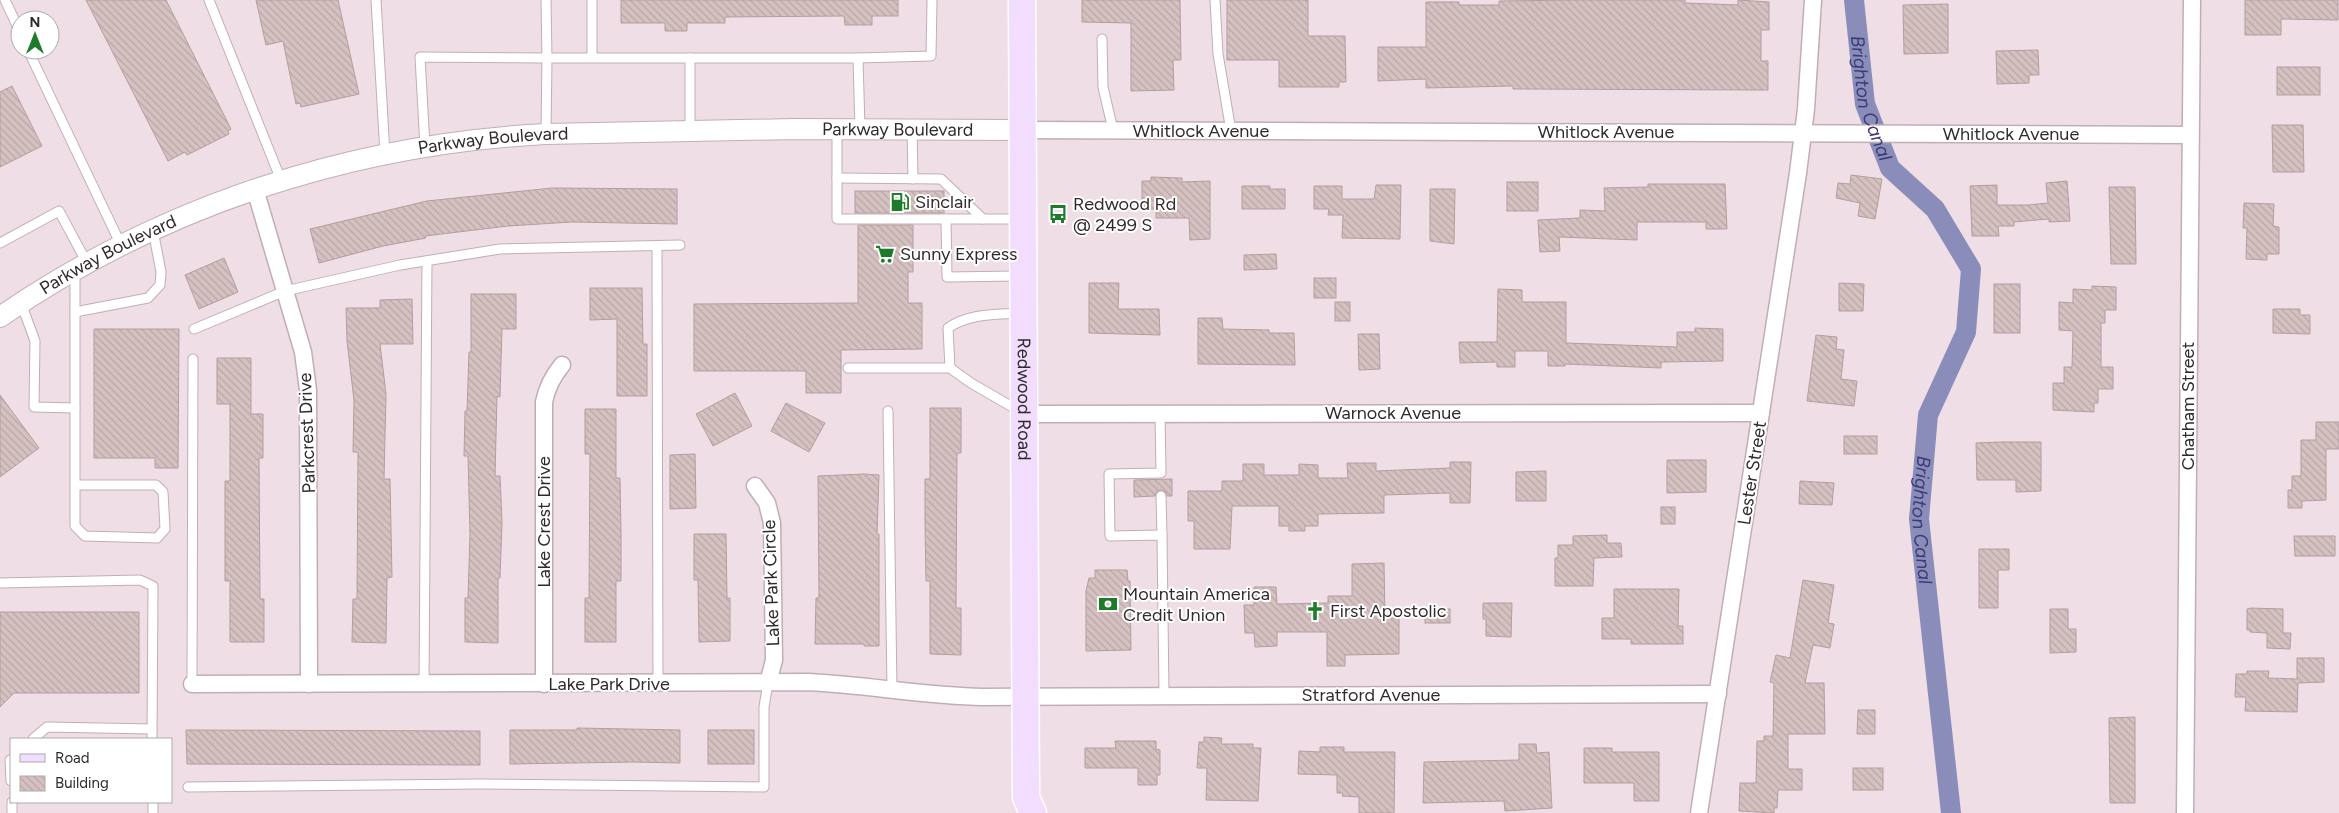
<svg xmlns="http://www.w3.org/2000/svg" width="2339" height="813" viewBox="0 0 2339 813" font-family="Figtree,sans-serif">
<defs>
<pattern id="building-back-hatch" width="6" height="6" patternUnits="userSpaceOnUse" patternTransform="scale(1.25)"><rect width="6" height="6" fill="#d6c1c1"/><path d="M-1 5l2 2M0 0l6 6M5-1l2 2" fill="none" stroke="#b8a6a6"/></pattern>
</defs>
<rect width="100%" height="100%" fill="#f0dee7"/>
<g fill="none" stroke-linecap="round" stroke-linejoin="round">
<path stroke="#8a8dba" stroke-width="20" id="s1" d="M1854,0l11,104 25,64 45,41 36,60 -5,63 -38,83 -9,104 32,294"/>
</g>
<g fill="url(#building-back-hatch)" stroke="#b29e9e">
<polygon points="86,0 166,0 231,129 228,131 229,134 187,155 185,152 168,161"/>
<polygon points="256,0 338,0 359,94 301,107 300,103 296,104 283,41 266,45"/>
<polygon points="621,0 898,0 898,16 872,16 872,25 845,25 844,16 725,17 725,23 687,23 687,31 665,31 665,23 621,23"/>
<polygon points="1082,0 1180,0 1181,60 1173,60 1174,90 1131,91 1131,23 1082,22"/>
<polygon points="1227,0 1308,0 1308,36 1345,36 1346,82 1339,82 1339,87 1279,87 1279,60 1227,60"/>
<polygon points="1576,0 1685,0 1685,3 1738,5 1738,0 1769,2 1769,30 1761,30 1761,61 1768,61 1768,90 1513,89 1513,86 1426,88 1426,79 1378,81 1378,47 1426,47 1426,2 1459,2 1459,5 1499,5 1499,1"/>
<polygon points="2245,0 2338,0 2338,20 2281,19 2281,35 2245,35"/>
<polygon points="1948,4 1948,53 1904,54 1903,5"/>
<polygon points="2038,50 2039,75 2029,75 2029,83 1997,84 1996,51"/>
<rect x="2277" y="67" width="43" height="28"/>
<polygon points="12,86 42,146 0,167 0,92"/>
<polygon points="2272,125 2303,125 2304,172 2273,172"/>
<polygon points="1851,175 1882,179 1875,219 1858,216 1860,203 1836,198 1838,183 1850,184"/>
<polygon points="1151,177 1182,178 1182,182 1210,181 1210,239 1190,240 1189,218 1156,218 1156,209 1142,209 1142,181 1151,181"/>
<polygon points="2067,181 2070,221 2049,222 2049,219 2014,222 2014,226 1998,226 1999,236 1972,236 1970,186 1997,185 1997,205 2028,205 2048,203 2046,183"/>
<rect x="1507" y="182" width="31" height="29"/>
<polygon points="1648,184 1725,184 1727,229 1706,229 1706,222 1637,222 1637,240 1559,237 1560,251 1540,252 1538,220 1580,218 1580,210 1605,211 1604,188 1648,187"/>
<polygon points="1376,185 1401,185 1400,239 1342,238 1343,215 1328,215 1329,209 1314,209 1314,186 1342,186 1342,199 1374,199"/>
<polygon points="1242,186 1270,186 1270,189 1285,189 1285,209 1242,209"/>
<polygon points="2109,187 2135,187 2136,264 2111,264"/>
<polygon points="552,188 677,189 677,224 572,222 508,226 425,236 426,238 383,246 319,263 310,229 427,201"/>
<polygon points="1430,189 1455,189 1454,244 1430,241"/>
<rect x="855" y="191" width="89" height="22"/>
<polygon points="2244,203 2274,204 2273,226 2279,227 2279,254 2267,254 2267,260 2246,259 2247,228 2243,228"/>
<polygon points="858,225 913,225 913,272 908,272 908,303 922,303 922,349 841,350 841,393 806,393 806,371 694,371 694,304 858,303"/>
<polygon points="1276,254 1277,269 1244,270 1244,255"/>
<polygon points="224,258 238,292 199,309 185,275"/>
<rect x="1314" y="278" width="22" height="20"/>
<polygon points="1089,283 1119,283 1118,309 1159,309 1160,335 1089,333"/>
<polygon points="1839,283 1864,284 1863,311 1839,311"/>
<rect x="1994" y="284" width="26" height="49"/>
<polygon points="2092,286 2116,287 2116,310 2105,310 2105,323 2101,323 2101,367 2113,367 2113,389 2098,389 2098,403 2094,403 2094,412 2053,410 2053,383 2064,383 2064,367 2072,367 2073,331 2059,330 2059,302 2073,303 2073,289 2092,290"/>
<polygon points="590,288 642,288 643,344 647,344 647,396 617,396 617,319 590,320"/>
<polygon points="1498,289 1522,290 1522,302 1566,302 1566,343 1677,347 1677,332 1695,332 1695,328 1723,329 1723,361 1661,362 1661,368 1565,364 1565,366 1548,366 1548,351 1515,351 1515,367 1497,367 1497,362 1460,363 1459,342 1497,342"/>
<polygon points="471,294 516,294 516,329 502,329 500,397 497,396 495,476 500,476 502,522 500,578 498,578 498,643 465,642 465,598 468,598 470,534 468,456 464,456 465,411 467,411 469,352 471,352"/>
<polygon points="412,299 413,344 380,344 386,394 384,479 390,479 392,577 387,578 386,643 352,642 353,599 357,599 358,452 353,452 354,400 347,341 346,308 380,308 380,300"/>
<rect x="1335" y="302" width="15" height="19"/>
<polygon points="2273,309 2300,309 2300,315 2310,315 2310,334 2273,333"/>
<polygon points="1198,318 1222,318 1223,329 1269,330 1269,333 1294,333 1295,365 1198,364"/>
<polygon points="94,329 179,329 178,468 155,468 155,458 94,458"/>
<polygon points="1358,334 1379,334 1380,369 1359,370"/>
<polygon points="1816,335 1837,337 1836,349 1844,350 1841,379 1857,381 1854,406 1807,401"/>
<polygon points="217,358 251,358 251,414 263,414 263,458 259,458 260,599 264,599 264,642 230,642 230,581 225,581 225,481 230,481 230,404 217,404"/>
<polygon points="735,393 752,426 713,446 696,414"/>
<polygon points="0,395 39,448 0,477"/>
<polygon points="786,403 825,423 809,452 771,431"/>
<polygon points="930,408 961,408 961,453 957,453 956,608 961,608 961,655 930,654 930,581 926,581 925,522 925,479 930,479"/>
<polygon points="585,409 616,409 616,478 620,478 621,534 621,581 616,581 616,642 585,642 585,598 589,598 590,454 585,454"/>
<polygon points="2316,422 2339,422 2339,449 2326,449 2326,500 2302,501 2302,508 2288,508 2288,490 2292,490 2292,476 2301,476 2301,440 2316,440"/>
<rect x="1844" y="436" width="33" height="18"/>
<polygon points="2001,442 2041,442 2041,491 2016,492 2016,480 1977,480 1976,443"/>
<polygon points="695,454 696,508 670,509 670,455"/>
<polygon points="1667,460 1706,460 1706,492 1667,493"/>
<polygon points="1450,462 1471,462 1470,503 1450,503 1450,493 1384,495 1384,513 1318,514 1318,526 1305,526 1305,531 1289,531 1289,526 1279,526 1279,506 1232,506 1230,549 1194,549 1194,521 1188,521 1188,491 1222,491 1222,481 1243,481 1243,464 1264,464 1264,475 1299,475 1299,464 1318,465 1318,478 1348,478 1347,463 1376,463 1376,471 1450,468"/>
<polygon points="1546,471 1546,501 1516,501 1516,472"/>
<polygon points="863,474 879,475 877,534 879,534 879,646 864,646 864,644 815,644 816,598 819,598 818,476"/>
<polygon points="1172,479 1172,496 1167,496 1166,492 1161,490 1157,491 1155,496 1134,497 1134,480"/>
<polygon points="1800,481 1834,483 1832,505 1799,504"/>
<rect x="1661" y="507" width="14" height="17"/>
<polygon points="694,534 726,534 727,598 730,598 730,641 699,642 698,580 694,580"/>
<polygon points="1607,535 1607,543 1621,543 1622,557 1594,558 1593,586 1555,586 1555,558 1558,558 1558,545 1573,545 1573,536"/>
<polygon points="2294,536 2335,536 2335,556 2295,556"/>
<polygon points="1979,549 2009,549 2009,570 1998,570 1998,608 1979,608"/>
<polygon points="1384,563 1385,618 1399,618 1399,654 1345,655 1345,666 1327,666 1327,632 1277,632 1277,646 1255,647 1254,633 1245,633 1244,605 1254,605 1254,587 1276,587 1277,604 1328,603 1328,596 1352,596 1352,564"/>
<polygon points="1095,570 1127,570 1128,581 1130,581 1131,650 1086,651 1086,591 1089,578 1095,578"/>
<polygon points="1803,580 1834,585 1828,623 1834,624 1830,648 1813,645 1805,683 1824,683 1825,734 1788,734 1788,769 1802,769 1802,790 1778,790 1777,808 1774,808 1774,813 1739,811 1740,783 1756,783 1757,741 1764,741 1764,736 1773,736 1774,683 1770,682 1776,655 1790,658"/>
<polygon points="1614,589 1679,589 1678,626 1683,626 1683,644 1631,644 1631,639 1602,639 1602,618 1614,618"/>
<polygon points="1483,603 1512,603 1511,637 1486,636 1486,619 1483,619"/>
<polygon points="2251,608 2283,609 2283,633 2291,633 2290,649 2267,648 2267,633 2250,632 2250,630 2247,630 2247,609"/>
<rect x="1425" y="609" width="25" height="14"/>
<polygon points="2050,609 2068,609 2068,629 2076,629 2076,652 2050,653"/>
<polygon points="0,612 139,612 139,693 14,693 0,707"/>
<polygon points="2297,658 2324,658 2324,682 2298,683 2297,712 2245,711 2246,697 2235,697 2236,674 2247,674 2247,671 2269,671 2268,678 2297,679"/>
<polygon points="1858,710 1875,710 1875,734 1857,734"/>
<polygon points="2135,717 2135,803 2110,803 2109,718"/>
<polygon points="577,728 680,730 680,763 634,762 510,764 510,730 577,730"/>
<polygon points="186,730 480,731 480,765 187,764"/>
<rect x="708" y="730" width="46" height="34"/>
<polygon points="1204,737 1222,738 1221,744 1253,744 1253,748 1261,748 1258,801 1206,800 1207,768 1197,768 1199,742 1204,742"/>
<polygon points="1115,741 1156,741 1156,749 1160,750 1160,775 1157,775 1157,785 1138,785 1138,768 1085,768 1085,748 1116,748"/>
<polygon points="1519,744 1536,744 1537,753 1549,752 1552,808 1505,811 1504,801 1423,803 1424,762 1519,760"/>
<polygon points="1320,747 1344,747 1344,752 1395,752 1394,813 1359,813 1359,797 1342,796 1343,793 1337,793 1337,775 1298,774 1299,751 1320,752"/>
<polygon points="1584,748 1612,748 1612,752 1659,752 1659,801 1634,801 1634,783 1584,783"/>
<rect x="1853" y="768" width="30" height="22"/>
</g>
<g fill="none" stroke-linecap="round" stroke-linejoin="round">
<g stroke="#c0aeb7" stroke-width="11">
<g id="service">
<polyline points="5,0 20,32"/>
<polyline points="209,0 281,180"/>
<polyline points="376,0 385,154"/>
<polyline points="592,0 592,57"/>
<polyline points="1215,0 1218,54 1231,131"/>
<polyline points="1102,39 1103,87 1113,130"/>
<polyline points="28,50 121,245"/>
<polyline points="690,58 690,131"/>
<polyline points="858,58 931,56 932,0"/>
<polyline points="837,129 837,219 1020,219"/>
<polyline points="912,129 913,179"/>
<polyline points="546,134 547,58 858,58 860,129"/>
<polyline points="425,147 420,57 547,58 546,0"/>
<polyline points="837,178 941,179 983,219"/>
<polyline points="946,219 947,277 1021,276"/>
<polyline points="0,243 59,211 87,263"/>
<polyline points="657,246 658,683"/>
<path d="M75,270c0,85 0,170 0,256l10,10 72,2 8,-9 -2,-37 -7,-7h-81"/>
<polyline points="21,303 35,341 34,407 75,408"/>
<polyline points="75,312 148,298 160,285 161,272 153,230"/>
<path d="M1021,313c-25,2 -52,0 -73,15l2,40 21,15 50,29"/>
<polyline points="194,329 285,291 400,265 500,249 680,245"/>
<polyline points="848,368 950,368"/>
<polyline points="888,411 892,690"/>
<polyline points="1160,414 1161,473 1109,474 1110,536 1162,535 1164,696"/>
<polyline points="1161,496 1162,535"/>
<polyline points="0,583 140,580 153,586 152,739"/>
<polyline points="192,684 193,359"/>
<polyline points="424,684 427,261"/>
<polyline points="33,739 47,727 152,729"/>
<polyline points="10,760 11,781"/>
<polyline points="188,787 480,784 764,787 764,707 768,683"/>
<polyline points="12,802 12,813"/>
<polyline points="153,802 153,813"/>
</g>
</g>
<g stroke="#c0aeb7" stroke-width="19">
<g id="minor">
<polyline points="1023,130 2190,135"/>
<polyline points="255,189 303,352 308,390 309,684"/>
<polyline points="1024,414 1761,413"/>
<polyline points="755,486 767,503 772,523 774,660 768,683"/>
<path d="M192,684l617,-2c59,3 116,14 174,15l735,-3"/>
<path d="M544,684v-282c3,-15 8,-25 18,-37"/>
<polyline points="1699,813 1798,173 1806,109 1813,0"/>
<polyline points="2185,813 2192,0"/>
</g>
</g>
<g stroke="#c0aeb7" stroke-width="22">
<g id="tertiary">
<path id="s2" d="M0,317c161,-111 351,-173 546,-183l248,-5 229,1"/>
</g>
</g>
<g stroke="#fff" stroke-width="29">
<g id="primary">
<path id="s3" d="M1022,0l4,797 7,16"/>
</g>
</g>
<use href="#service" stroke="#fff" stroke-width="9"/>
<use href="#minor" stroke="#fff" stroke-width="16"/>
<use href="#tertiary" stroke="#fff" stroke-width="20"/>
<use href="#primary" stroke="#f2ddfe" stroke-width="26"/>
</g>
<defs>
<g id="fuel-bare" transform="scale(1.5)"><path d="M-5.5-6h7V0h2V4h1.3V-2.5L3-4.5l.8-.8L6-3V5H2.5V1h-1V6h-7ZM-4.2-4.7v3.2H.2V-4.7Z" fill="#1e7b2b" stroke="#fff" stroke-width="2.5" paint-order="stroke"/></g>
<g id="bus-bare" transform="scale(1.5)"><path d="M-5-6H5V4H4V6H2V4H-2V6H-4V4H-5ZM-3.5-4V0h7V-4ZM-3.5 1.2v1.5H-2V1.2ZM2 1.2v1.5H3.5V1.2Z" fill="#1e7b2b" stroke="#fff" stroke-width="2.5" paint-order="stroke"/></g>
<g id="supermarket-bare" transform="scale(1.5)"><path d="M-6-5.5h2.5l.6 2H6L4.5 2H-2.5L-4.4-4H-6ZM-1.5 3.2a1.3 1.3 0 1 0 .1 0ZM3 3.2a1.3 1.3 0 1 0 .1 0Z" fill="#1e7b2b" stroke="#fff" stroke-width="2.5" paint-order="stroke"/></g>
<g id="bank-bare" transform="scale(1.5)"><path d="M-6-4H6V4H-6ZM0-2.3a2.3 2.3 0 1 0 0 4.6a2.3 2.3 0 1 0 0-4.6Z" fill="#1e7b2b" stroke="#fff" stroke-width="2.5" paint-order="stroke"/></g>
<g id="church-bare" transform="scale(1.5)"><path d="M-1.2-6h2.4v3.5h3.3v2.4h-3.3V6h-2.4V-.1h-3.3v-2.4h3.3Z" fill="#1e7b2b" stroke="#fff" stroke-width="2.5" paint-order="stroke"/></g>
</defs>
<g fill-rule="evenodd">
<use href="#fuel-bare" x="900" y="202"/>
<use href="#bus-bare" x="1058" y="214"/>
<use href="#supermarket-bare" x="885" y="254"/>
<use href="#bank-bare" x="1108" y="604"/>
<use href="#church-bare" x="1315" y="611"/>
</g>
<g text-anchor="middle" stroke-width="4" stroke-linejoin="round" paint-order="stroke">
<g font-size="18" fill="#312a2d" stroke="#fff">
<text dy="6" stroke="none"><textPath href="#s2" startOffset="935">Parkway Boulevard</textPath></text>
<text x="1201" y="137">Whitlock Avenue</text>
<text x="1606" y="138">Whitlock Avenue</text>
<text x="2011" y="140">Whitlock Avenue</text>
<text dy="6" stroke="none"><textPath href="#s2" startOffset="530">Parkway Boulevard</textPath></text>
<text dy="6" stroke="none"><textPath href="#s2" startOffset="125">Parkway Boulevard</textPath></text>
<text dy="6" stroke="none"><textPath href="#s3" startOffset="399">Redwood Road</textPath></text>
<text transform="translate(2188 406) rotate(-90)" y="6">Chatham Street</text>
<text x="1393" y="419">Warnock Avenue</text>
<text transform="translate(307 433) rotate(-92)" y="6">Parkcrest Drive</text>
<text transform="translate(1752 473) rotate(-81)" y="6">Lester Street</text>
<text transform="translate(544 522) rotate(-90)" y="6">Lake Crest Drive</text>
<text transform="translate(771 583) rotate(-92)" y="6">Lake Park Circle</text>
<text x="609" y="690">Lake Park Drive</text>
<text x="1371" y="701">Stratford Avenue</text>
</g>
<g font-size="18" fill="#312a2d" stroke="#fff" text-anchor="start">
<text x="915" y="208">Sinclair</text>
<text x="1073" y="210">Redwood Rd<tspan x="1073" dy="21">@ 2499 S</tspan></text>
<text x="900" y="260">Sunny Express</text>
<text x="1123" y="600">Mountain America<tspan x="1123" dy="21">Credit Union</tspan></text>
<text x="1330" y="617">First Apostolic</text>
</g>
<g font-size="19" font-style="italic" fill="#3b3b75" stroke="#fff">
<text dy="7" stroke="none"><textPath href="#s1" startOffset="100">Brighton Canal</textPath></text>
<text dy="7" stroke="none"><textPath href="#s1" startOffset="564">Brighton Canal</textPath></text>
</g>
</g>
<rect x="10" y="738" width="162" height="65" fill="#ffffff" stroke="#adaaab"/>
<rect x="20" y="754" width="25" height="8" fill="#f2ddfe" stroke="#adaaab"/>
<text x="55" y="763" font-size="15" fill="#312a2d">Road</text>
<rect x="20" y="776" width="25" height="15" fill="url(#building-back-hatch)" stroke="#adaaab"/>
<text x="55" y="788" font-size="15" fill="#312a2d">Building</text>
<g transform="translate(35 35)"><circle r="24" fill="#ffffff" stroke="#adaaab"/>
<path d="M0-4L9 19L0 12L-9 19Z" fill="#1e7b2b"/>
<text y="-8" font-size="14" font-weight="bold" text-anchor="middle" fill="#312a2d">N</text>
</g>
</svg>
